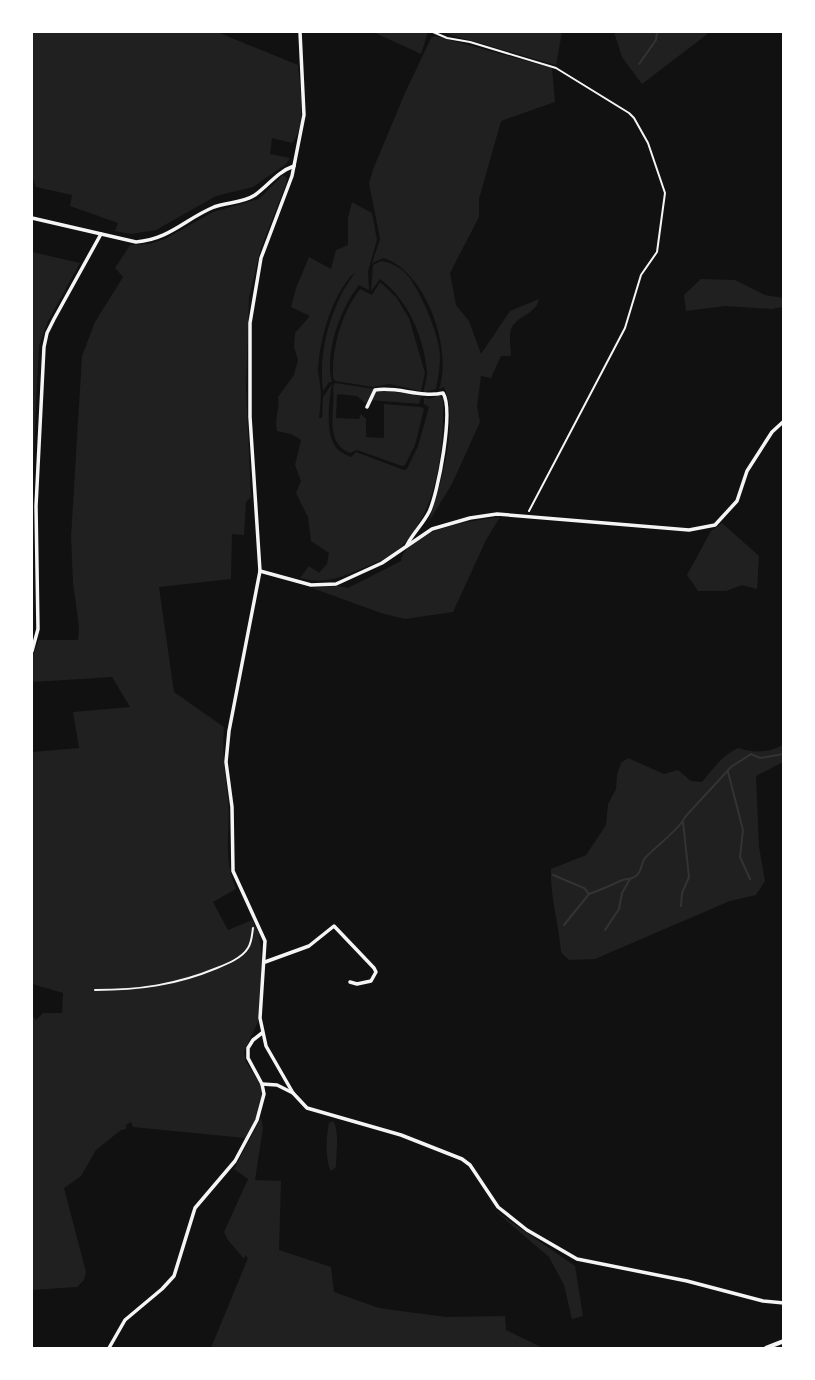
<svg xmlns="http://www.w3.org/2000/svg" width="815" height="1380" viewBox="0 0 815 1380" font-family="Figtree,sans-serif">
<rect width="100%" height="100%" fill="#111"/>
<g fill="#202020">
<path d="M32,32h185l81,33c2,21 9,62 -6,78l-20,-5 -2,16 20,4 -4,6 -33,23 -37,9 -60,34 -25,4 -16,-3 3,-8 -48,-17 2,-11 -36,-8 -4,-11z"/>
<polygon points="373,32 428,32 421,54"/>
<polygon points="441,32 562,32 556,65"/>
<polygon points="614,32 710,32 642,84 622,57"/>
<path d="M435,36l117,32 3,34 -54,19 -22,78v18l-29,56 6,32 13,16 12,33 29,-43 29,-12c-3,15 -20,16 -27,28 -4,8 -1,21 -1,29h-10l-10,22 -10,-2 -4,30 3,16 -28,62 -24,39c12,-35 32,-102 16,-136l-5,2c14,-40 -13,-117 -55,-131l-12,5 8,-24 -11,-56 5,-16 31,-74 26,-55z"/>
<path d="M283,175l4,3 -1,6 -25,64 -12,49 -3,91 5,109 -5,5 -2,33 -12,-1 -1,45 -72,8 15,105 50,35c-2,28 1,44 4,71 3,34 -6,58 8,91l-23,13 15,28 24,-10 7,13 3,27 -4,62 -14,30 2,10 15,24 1,8 -6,25 -11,19 -112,-11 -2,-5 -5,3v4l-5,1 -25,20 -15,26 -17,12 22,84 -2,8 -7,7 -45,3v-275l4,5 7,-7h19l1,-20 -31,-9v-232l47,-4 -6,-36 57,-5 -18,-30 -80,5v-24l7,-18h39l1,-13 -6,-44 -2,-46 11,-181 13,-34 28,-45 -8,-9 15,-23 19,-1 16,-5 48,-27 46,-13z"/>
<path d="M352,202l20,11 5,27 -9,31 1,19 -10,-5c-18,23 -35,67 -27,97h-3l-6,9c-4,-34 3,-65 18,-96 4,-8 10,-16 14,-23 -23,22 -35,66 -37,97 0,6 2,10 2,16 2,11 0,22 -1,33h3l1,-21 9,-13c-3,15 -6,44 1,58 3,8 10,12 18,15l5,-5 48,18 3,-1 11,-23 11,-39 -5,-3v-6l6,1 9,-4 4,4c1,51 -5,110 -42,148 -10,10 -25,16 -38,21 -22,10 -39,16 -63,10l9,-12 10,7 8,-9 2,-11 -18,-12 -3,-24 -12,-24 5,-12 -6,-16 6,-25 -10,-6 -14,-3c-3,-13 3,-21 1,-34l16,-22 4,-15 -4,-13 1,-14 15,-17 -19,-9 5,-19 13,-31 22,12 5,-19 12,-5v-27z"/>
<polygon points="32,252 80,263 48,321 39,345 32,486"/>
<path d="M381,261c11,1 22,8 28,16 12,16 31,59 31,79 0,11 -2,22 -4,33l-12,3c0,-8 4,-14 3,-21 -4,-36 -19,-71 -47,-92l-9,12 2,-26z"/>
<polygon points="701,279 735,280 765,295 783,298 783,307 772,309 725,306 686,311 684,295"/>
<path d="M380,282l16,15 13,21 16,55 -4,18 -32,-7 -16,3 -38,-6 -2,-3c-1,-31 8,-64 27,-89l12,6z"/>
<path d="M335,383l86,13 -2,8 -49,-4 -5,3 -8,-7 -20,-2 -1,24 23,1 2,-5 5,5v18l18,1v-34l37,3 3,2 -9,36 -10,20 -3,1 -45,-16 -7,3c-27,-11 -14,-43 -17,-67z"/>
<path d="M500,517l-14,23 -33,72 -48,7 -24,-6 -69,-25 26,-2 10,2 53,-27c8,-33 71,-40 99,-44z"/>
<polygon points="722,523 759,556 757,589 742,585 726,591 698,591 687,575 711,531"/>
<path d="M783,745v17l-27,14 3,71 6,34 -9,14 -26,6 -135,58 -26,1 -8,-8c-2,-28 -11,-54 -10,-83l35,-14 20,-30 2,-21 8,-15 1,-14 4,-12 7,-5 36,16 14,-4 13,11 11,1c11,-13 20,-27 36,-34 16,5 30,5 45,-3z"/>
<polygon points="261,1118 263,1128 255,1180 281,1181 279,1250 331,1267 334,1292 379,1308 415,1313 447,1317 505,1316 506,1330 543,1348 211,1348 248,1258 245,1255 244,1259 228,1240 224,1232 248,1179 234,1169"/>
<path d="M333,1121c7,10 3,33 3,46l-5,4c-6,-12 -5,-35 -2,-48z"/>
<polygon points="494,1210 575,1266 583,1316 572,1319 564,1285 549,1257"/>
</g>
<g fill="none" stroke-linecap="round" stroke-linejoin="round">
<g stroke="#333" stroke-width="2">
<polyline points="639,64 656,40 657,32"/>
<polyline points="728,772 743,830 740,857 750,879"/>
<path d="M553,875l31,13 5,6c11,-4 21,-8 31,-13 6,-3 11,-1 16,-5 7,-5 4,-13 10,-19 9,-10 35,-29 39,-40l46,-50 20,-13 9,4 24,-4"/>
<polyline points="681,906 682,893 689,877 683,822"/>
<polyline points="564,925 589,894"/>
<polyline points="605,930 619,909 622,893 630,879"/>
</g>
<g stroke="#f5f5f5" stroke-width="2">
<polyline points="433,32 447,38 470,42 556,68 629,113 634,118 648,143 665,193 657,252 641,275 625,328 529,511"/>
<path d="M95,990c44,0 81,-5 122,-22 10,-4 25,-10 31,-20 4,-6 4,-14 5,-20"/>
</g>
<g stroke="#f5f5f5" stroke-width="3.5">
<polyline points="300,32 304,115 292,176 261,258 250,323 250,417 260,571 229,731 226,762 232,807 233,871 265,941 260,1018 266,1046 293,1093 307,1108 401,1135 462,1159 470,1165 498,1207 527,1230 577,1259 687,1281 763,1301 784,1303"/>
<path d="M32,218l104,24c34,-3 49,-23 78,-35 14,-5 29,-4 41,-12 14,-10 22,-23 39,-29"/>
<path d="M367,407l8,-17c23,-4 44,8 68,3 11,17 -5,101 -14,119 -6,12 -16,21 -22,33"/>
<polyline points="260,571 311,585 336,584 382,563 432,529 470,518 497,514 689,530 715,525 737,501 747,471 772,432 784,421"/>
<polyline points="32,651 38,629 36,506 44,347 47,333 54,319 101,234"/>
<polyline points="265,962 309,946 334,926 374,968 376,972 371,981 357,984 350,982"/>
<polyline points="262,1084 277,1085 293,1093"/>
<polyline points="109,1348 125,1320 162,1289 174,1276 195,1208 235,1161 257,1120 264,1094 262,1084 248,1058 248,1048 253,1040 262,1033"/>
</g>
<polyline stroke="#f5f5f5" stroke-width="4.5" points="766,1348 784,1341"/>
</g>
<rect width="815" height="1380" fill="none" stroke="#ffffff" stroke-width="66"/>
</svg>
